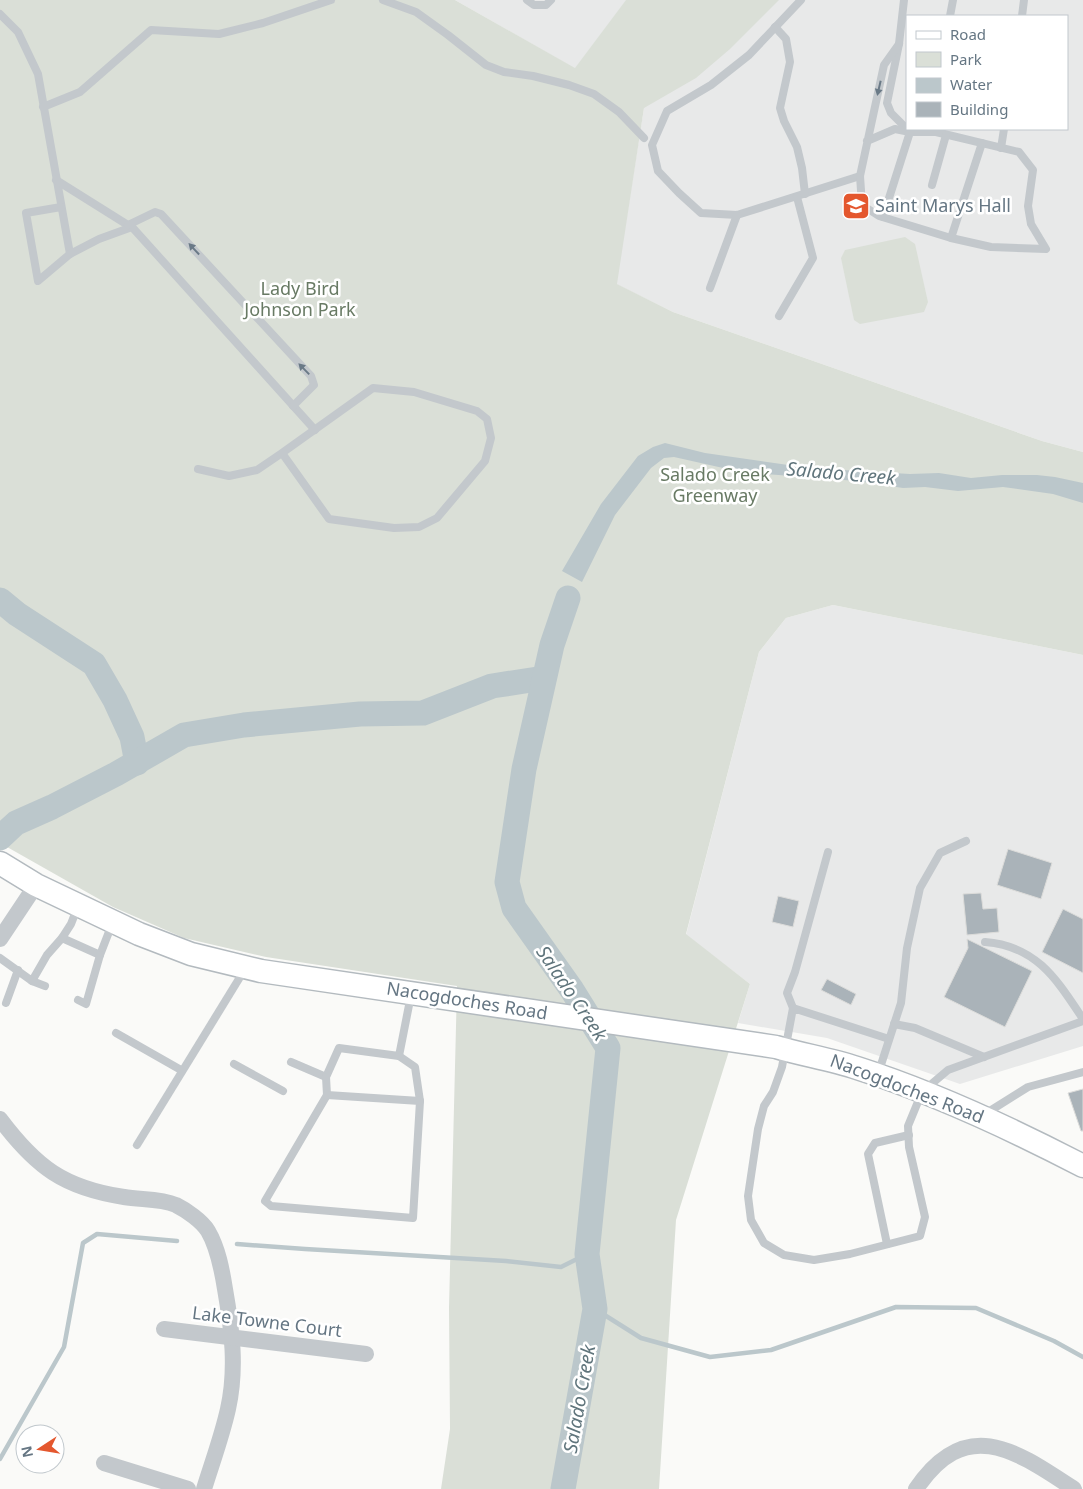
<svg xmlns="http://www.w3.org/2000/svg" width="1083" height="1489" viewBox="0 0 1083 1489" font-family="'Noto Sans',sans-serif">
<rect width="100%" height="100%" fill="#fafaf8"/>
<g fill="#e8e9e9" fill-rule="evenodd">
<path d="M455,0h628v452l-41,-11 -369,-129 -57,-28 28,-176zM907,16h160v113h-160z"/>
<polygon points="833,605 1083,655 1083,1046 960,1084 827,1038 738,1023 750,984 686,935 759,652 786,618"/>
</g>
<g fill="#dadfd7">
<polygon points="0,0 455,0 575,68 626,0 779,0 730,49 696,78 644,108 617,284 673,312 1042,441 1083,452 1083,655 833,605 786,618 759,652 686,934 750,984 676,1220 659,1489 441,1489 450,1429 449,1308 457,986 266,957 184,938 113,907 0,843"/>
<polygon points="905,237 915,244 928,302 924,312 860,324 854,320 841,258 845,250"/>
</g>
<polygon fill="#bbc7cb" points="665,443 705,453 809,468 910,474 939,473 971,478 1002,475 1037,475 1055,477 1083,483 1083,503 1053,494 1003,487 958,491 925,487 903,488 857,481 741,472 674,457 664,458 651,468 615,515 582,582 562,571 601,504 638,456 653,447"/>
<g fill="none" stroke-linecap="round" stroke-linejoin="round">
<g stroke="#bbc7cb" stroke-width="4.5">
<polyline points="237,1244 305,1249 506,1261 561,1267 587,1254"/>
<polyline points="595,1309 641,1338 710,1357 771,1350 896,1307 976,1308 1054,1341 1083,1357"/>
<polyline points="0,1459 64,1347 83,1243 97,1234 177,1241"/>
</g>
<g stroke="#bbc7cb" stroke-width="25">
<polyline points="0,600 17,614 94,664 115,700 132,737 137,763"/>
<polyline points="0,838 16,823 52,807 116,774 184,735 244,725 360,714 423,713 492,686 544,678"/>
<polyline points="563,1489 595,1309 587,1254 608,1048 572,990 514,908 507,882 524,769 552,645 568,598"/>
</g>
</g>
<g fill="#aab3b9" stroke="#dcdcda">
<polygon points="1008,849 1052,863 1041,899 997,885"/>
<polygon points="981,893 983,909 997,908 999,932 967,935 963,894"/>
<polygon points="778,896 799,901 793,927 772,922"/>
<polygon points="1063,909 1083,919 1083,973 1042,952"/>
<polygon points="967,939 1032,971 1005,1027 944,997 968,948"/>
<polygon points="827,979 856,994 851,1005 821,990"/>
<polygon points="1083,1089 1083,1131 1081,1131 1068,1093"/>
</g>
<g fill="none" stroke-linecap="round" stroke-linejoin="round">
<g stroke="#b3babf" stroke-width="25">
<path id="secondary" d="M0,863l36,22 103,49 52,20 70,17 515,76c27,8 54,12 81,21 78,25 153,60 226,98"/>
</g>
<g stroke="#c3c8cc" stroke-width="8">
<polyline points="383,0 416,12 448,35 486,65 504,72 533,76 569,85 594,94 619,112 644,138"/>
<polyline points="527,0 534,5 546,5 551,0"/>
<polyline points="801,0 749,55 711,85 667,111 652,145 658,171 679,193 701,213 737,215 860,176"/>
<polyline points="904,0 899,44 887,103 891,113 910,132"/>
<polyline points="0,14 18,32 38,74 70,254"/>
<polyline points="950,16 953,0"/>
<polyline points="1022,16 1024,0"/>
<polyline points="775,27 786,39 790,62 780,108 784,121 797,147 802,168 805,194"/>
<polyline points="43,107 80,92 151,30 219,34 263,23 331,0"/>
<polyline points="867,141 895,129 910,132 936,132 1019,152 1033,170 1028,206 1031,224 1046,249 991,247 951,238 879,216 862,205 860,176 884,65 899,44"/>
<polyline points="1001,148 1004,129"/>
<polyline points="56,180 131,227"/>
<polyline points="932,185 946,135"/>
<polyline points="61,207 26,213 38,281 70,254 99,239 132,227 315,430"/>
<polyline points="883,217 910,132"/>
<polyline points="128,225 155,212 161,214 311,376 314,385 293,406"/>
<polyline points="951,238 982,143"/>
<polyline points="710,288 737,215"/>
<polyline points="779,316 813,258 797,197"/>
<polyline points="198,469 229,476 257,470 282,453 329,519 394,528 419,527 437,518 485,461 491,438 487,419 477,411 414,392 373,388 282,453"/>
<polyline points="62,938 100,955 112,924"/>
<path d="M985,942c52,4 72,38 98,77"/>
<polyline points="0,958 32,981 47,955 62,938 71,924 78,906"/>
<polyline points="32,981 45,986"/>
<polyline points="78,1000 86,1004 100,955"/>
<polyline points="6,1003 18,970"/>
<polyline points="793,1008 787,993 795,972 828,852"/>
<polyline points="894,1024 915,1028 984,1057"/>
<polyline points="116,1033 181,1070"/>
<polyline points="889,1039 793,1008 782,1067 773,1092 764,1106 758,1129 748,1196 751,1220 764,1243 784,1255 814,1260 850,1254 920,1236 925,1217 909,1147 908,1126 922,1092 948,1070 1083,1021"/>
<polyline points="291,1062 326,1077 339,1048 399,1056 411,995"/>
<polyline points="234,1064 283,1091"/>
<polyline points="878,1074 901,1003 907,948 920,888 940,853 966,841"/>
<polyline points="326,1077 327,1095 265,1201 271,1206 413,1218 420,1101 415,1067 399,1056"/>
<polyline points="327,1095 420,1101"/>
<polyline points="985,1114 1028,1087 1083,1072"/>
<polyline points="137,1145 245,969"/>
<polyline points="887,1244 868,1154 875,1143 909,1135"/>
</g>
<g stroke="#c3c8cc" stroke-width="16">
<polyline points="0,939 36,885"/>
<path d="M0,1119c36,48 64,69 124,78 17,3 36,1 52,8 10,5 26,16 32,26 10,17 14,39 17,58 7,40 12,80 3,120 -6,27 -16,54 -24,80"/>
<polyline points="164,1329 366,1354"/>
<polyline points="104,1463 188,1489"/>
<path d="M916,1489c50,-74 99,-39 158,0"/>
</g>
<use href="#secondary" stroke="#fff" stroke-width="22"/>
</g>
<defs><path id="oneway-solid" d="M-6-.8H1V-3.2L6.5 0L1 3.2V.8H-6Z" transform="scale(1.25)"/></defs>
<g fill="#6a7a87">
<use href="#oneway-solid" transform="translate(879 88) rotate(103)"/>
<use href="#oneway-solid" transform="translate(194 249) rotate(-133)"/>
<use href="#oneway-solid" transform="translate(304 369) rotate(-134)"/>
</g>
<defs>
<g id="school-square" transform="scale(1.4375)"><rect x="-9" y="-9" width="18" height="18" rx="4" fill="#e4572e" stroke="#fff"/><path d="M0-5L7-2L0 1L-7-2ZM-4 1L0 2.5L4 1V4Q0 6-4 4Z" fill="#fff"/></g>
</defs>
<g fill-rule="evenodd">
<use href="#school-square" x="856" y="206"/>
</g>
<g text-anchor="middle" stroke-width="5" stroke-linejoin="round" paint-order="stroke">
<g font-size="18" fill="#657683" stroke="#fff" text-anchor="start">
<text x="875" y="212">Saint Marys Hall</text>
</g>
<g font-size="18" fill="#687a64" stroke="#fff">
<text x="300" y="295">Lady Bird<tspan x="300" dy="21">Johnson Park</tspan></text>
<text x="715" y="481">Salado Creek<tspan x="715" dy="21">Greenway</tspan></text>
</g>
<g font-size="18" fill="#657683" stroke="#fff">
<text transform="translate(467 1001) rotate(9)" y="6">Nacogdoches Road</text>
<text transform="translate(907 1089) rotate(21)" y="6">Nacogdoches Road</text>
<text transform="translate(267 1322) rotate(7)" y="6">Lake Towne Court</text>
</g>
<g font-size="19" font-style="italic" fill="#60757c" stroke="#fff">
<text transform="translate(841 473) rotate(5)" y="7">Salado Creek</text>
<text transform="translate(572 993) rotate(56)" y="7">Salado Creek</text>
<text transform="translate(579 1399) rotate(-80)" y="7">Salado Creek</text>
</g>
</g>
<rect x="906" y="15" width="162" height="115" fill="#ffffff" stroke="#c1c8cd"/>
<rect x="916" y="31" width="25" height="8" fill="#ffffff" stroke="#c1c8cd"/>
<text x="950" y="40" font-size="15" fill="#657683">Road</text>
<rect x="916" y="52" width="25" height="15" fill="#dadfd7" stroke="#c1c8cd"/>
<text x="950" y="65" font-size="15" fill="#657683">Park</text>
<rect x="916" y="78" width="25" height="15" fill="#bbc7cb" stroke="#c1c8cd"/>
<text x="950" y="90" font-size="15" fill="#657683">Water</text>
<rect x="916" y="102" width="25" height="15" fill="#aab3b9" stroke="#c1c8cd"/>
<text x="950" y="115" font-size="15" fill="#657683">Building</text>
<g transform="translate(40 1449) rotate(258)"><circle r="24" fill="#ffffff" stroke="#c1c8cd"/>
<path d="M0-4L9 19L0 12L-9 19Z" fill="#e4572e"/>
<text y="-8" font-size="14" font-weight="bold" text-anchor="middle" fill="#657683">N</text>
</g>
</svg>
